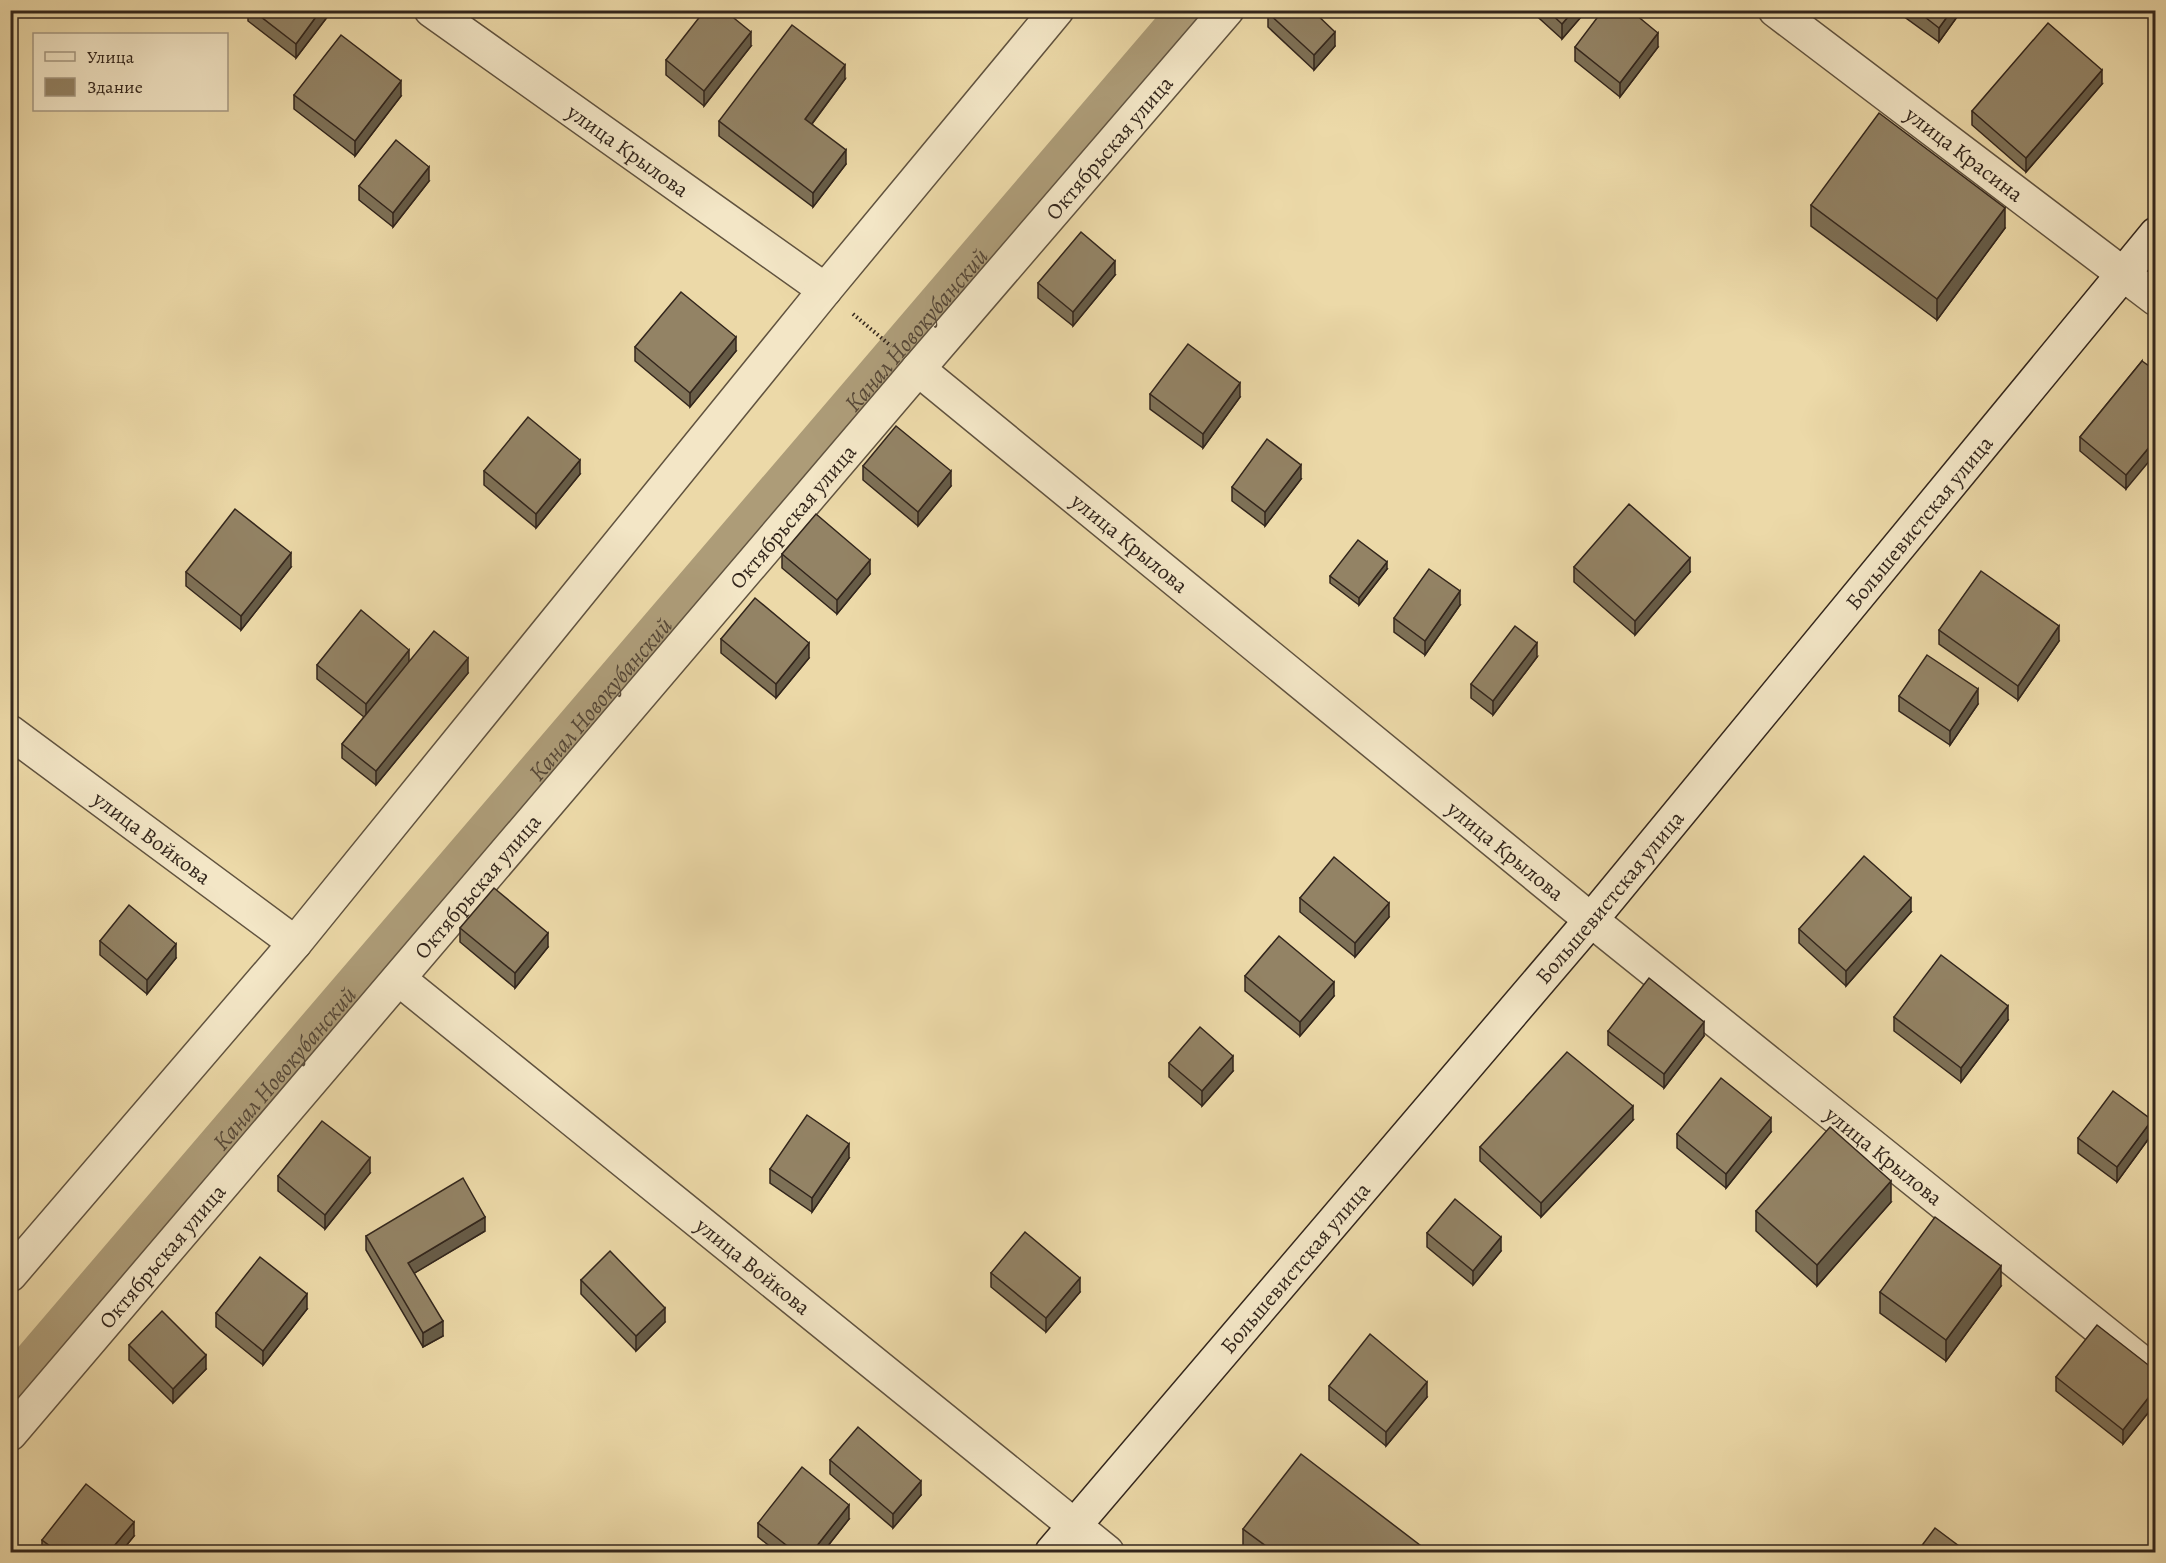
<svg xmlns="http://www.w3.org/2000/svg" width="2166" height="1563" viewBox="0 0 2166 1563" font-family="Alegreya,serif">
<rect width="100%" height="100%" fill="#ecd9a8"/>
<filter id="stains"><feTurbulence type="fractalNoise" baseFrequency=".00333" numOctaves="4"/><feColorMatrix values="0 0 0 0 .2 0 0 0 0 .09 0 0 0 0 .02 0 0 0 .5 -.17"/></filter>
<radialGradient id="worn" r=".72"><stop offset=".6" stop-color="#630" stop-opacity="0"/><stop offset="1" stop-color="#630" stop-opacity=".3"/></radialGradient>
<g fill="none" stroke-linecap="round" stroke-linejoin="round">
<path stroke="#ad9c78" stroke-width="42" id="s1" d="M10,1389l1180,-1379"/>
<g stroke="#61533f" stroke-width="36">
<g id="street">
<path id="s2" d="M431,10l394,280"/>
<path id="s3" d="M1775,10l381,289"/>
<path id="s4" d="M918,369l673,551 565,454"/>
<path id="s5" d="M10,732l285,211"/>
<path id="s6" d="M399,979l708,573"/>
<polyline points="10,1275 295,943 825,290 1057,10"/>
<path id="s7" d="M10,1434l908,-1065 309,-359"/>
</g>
</g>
<g stroke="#33261c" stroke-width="36">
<g id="secondary">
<path id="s8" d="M1052,1552l539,-632 565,-686"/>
</g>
</g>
<polyline stroke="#33261c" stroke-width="4" stroke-dasharray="1.5 3" stroke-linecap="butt" points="853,314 891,346"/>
<use href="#street" stroke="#f3e6c6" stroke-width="33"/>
<use href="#secondary" stroke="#f3e6c6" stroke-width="33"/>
</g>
<g fill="#7e7157" stroke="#33261c" stroke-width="1.5">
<polygon points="248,10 331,10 331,12 296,58 248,21"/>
<polygon points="574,10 585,10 580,16"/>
<polygon points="1530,10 1587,10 1562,39"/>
<polygon points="1899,10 1962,10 1939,42 1899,13"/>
<polygon points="1268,13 1335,46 1314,70 1268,27"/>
<polygon points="751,46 704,106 666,75 666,60"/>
<polygon points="1575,47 1658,47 1620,97 1575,61"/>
<polygon points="845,79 812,124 846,164 813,207 719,136 719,121"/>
<polygon points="2102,84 2026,172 1972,125 1972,111"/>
<polygon points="294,95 401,96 355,156 294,109"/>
<polygon points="429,181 393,227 359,200 359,186"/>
<polygon points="1811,205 2005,228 1937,320 1811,226"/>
<polygon points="1115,275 1073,326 1038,298 1038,283"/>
<polygon points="635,347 736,351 690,407 635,361"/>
<polygon points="2142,361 2126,489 2080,451 2080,437"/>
<polygon points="1150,394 1240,397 1203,448 1150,409"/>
<polygon points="863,466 951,486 918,526 863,480"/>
<polygon points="484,471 580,474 536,528 484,485"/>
<polygon points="1301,479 1265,526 1232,501 1232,487"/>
<polygon points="782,554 870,574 837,614 782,568"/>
<polygon points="291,567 241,630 186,586 186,572"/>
<polygon points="1574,567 1690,572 1635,635 1574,582"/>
<polygon points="1387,569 1359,605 1330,583 1330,576"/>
<polygon points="1460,605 1425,655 1394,632 1394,618"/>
<polygon points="1939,630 2059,641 2018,700 1939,644"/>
<polygon points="721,639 809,658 776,698 721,653"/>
<polygon points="1537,657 1493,715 1471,698 1471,684"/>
<polygon points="409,662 468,673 376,785 342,758 342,744 364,717 317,679 317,665"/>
<polygon points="1899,696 1978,704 1950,745 1899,711"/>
<polygon points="1300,898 1389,917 1355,957 1300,912"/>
<polygon points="1911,912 1846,986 1799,943 1799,929"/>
<polygon points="460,928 548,947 515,988 460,942"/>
<polygon points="100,941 176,958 147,994 100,955"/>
<polygon points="1245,976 1334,996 1300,1036 1245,991"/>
<polygon points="1894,1017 2008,1020 1961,1082 1894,1031"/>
<polygon points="1608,1031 1704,1036 1664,1088 1608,1045"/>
<polygon points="1169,1063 1233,1071 1202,1106 1169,1077"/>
<polygon points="1633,1120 1541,1217 1480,1161 1480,1147"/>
<polygon points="1771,1132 1726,1188 1677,1148 1677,1134"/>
<polygon points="2152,1134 2117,1182 2078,1153 2078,1138"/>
<polygon points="849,1158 812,1212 770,1183 770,1169"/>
<polygon points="370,1173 325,1229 278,1191 278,1176"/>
<polygon points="1891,1202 1817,1286 1756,1231 1756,1211"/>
<polygon points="2156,1206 2156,1231 2150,1227 2150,1213"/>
<polygon points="485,1231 414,1273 443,1336 423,1347 366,1250 366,1236"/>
<polygon points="1427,1233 1501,1251 1473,1285 1427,1247"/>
<polygon points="991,1273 1080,1292 1046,1332 991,1287"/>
<polygon points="581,1280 665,1322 636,1351 581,1294"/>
<polygon points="2001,1286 1946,1361 1880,1313 1880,1292"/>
<polygon points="307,1309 263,1365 216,1327 216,1313"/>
<polygon points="129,1345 206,1369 173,1403 129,1360"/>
<polygon points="2156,1371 2156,1403 2123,1444 2056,1391 2056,1377"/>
<polygon points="1329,1386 1427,1397 1386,1446 1329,1400"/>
<polygon points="830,1460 921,1495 893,1528 830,1474"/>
<polygon points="849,1519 823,1552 777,1552 758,1537 758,1523"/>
<polygon points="1243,1529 1429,1552 1243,1552"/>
<polygon points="134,1536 121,1552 42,1552 42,1540"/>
</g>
<g fill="#675c47" stroke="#33261c" stroke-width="1.5">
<polygon points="321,10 331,10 331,12 296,58 296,44"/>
<polygon points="580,10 585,10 580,16"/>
<polygon points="1574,10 1587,10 1562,39 1562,24"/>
<polygon points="1952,10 1962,10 1939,42 1939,28"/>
<polygon points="751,32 751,46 704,106 704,91"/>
<polygon points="1335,32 1335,46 1314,70 1314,55"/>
<polygon points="1658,33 1658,47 1620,97 1620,83"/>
<polygon points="845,65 845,79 805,133 805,119"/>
<polygon points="2102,70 2102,84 2026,172 2026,158"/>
<polygon points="401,81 401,96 355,156 355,141"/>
<polygon points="846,150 846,164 813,207 813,193"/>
<polygon points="429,167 429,181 393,227 393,213"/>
<polygon points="2005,208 2005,228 1937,320 1937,299"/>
<polygon points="1115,261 1115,275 1073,326 1073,312"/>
<polygon points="736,337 736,351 690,407 690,393"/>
<polygon points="1240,383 1240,397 1203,448 1203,434"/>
<polygon points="2156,439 2156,453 2126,489 2126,475"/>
<polygon points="580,460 580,474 536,528 536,514"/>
<polygon points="1301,465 1301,479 1265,526 1265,512"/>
<polygon points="951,471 951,486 918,526 918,512"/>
<polygon points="291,553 291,567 241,630 241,616"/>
<polygon points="1690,558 1690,572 1635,635 1635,621"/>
<polygon points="870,560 870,574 837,614 837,600"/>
<polygon points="1387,562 1387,569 1359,605 1359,598"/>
<polygon points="1460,591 1460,605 1425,655 1425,641"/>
<polygon points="2059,626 2059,641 2018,700 2018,686"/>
<polygon points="809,643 809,658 776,698 776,684"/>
<polygon points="1537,643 1537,657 1493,715 1493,701"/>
<polygon points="409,650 409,664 366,718 366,704"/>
<polygon points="468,658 468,673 376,785 376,771"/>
<polygon points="1978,689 1978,704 1950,745 1950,731"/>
<polygon points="1911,898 1911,912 1846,986 1846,971"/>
<polygon points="1389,903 1389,917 1355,957 1355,943"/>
<polygon points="548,933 548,947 515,988 515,973"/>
<polygon points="176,944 176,958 147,994 147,980"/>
<polygon points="1334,982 1334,996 1300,1036 1300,1022"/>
<polygon points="2008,1006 2008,1020 1961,1082 1961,1068"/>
<polygon points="1704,1022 1704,1036 1664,1088 1664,1074"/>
<polygon points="1233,1056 1233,1071 1202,1106 1202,1091"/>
<polygon points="1633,1106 1633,1120 1541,1217 1541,1203"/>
<polygon points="1771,1118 1771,1132 1726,1188 1726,1174"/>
<polygon points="2152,1120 2152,1134 2117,1182 2117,1167"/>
<polygon points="849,1144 849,1158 812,1212 812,1198"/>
<polygon points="370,1158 370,1173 325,1229 325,1215"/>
<polygon points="1891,1181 1891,1202 1817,1286 1817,1265"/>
<polygon points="485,1217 485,1231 408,1277 408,1263"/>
<polygon points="1501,1237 1501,1251 1473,1285 1473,1271"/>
<polygon points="2001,1266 2001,1286 1946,1361 1946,1340"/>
<polygon points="1080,1278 1080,1292 1046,1332 1046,1318"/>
<polygon points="307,1294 307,1309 263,1365 263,1351"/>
<polygon points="665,1308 665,1322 636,1351 636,1336"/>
<polygon points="443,1321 443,1336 423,1347 423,1333"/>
<polygon points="206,1355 206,1369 173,1403 173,1389"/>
<polygon points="1427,1382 1427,1397 1386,1446 1386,1432"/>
<polygon points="2156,1388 2156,1403 2123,1444 2123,1430"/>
<polygon points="921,1481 921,1495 893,1528 893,1514"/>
<polygon points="849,1505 849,1519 823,1552 812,1552"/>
<polygon points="134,1522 134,1536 121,1552 109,1552"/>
</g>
<g fill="#938365" stroke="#33261c" stroke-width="1.5">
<polygon points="252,10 321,10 296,44"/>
<polygon points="705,10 724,10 751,32 704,91 666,60"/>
<polygon points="1270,10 1312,10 1335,32 1314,55 1268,13"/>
<polygon points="1547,10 1574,10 1562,24"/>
<polygon points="1603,10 1630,10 1658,33 1620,83 1575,47"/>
<polygon points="1916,10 1952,10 1939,28"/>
<polygon points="2048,23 2102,70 2026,158 1972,111"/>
<polygon points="792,25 845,65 805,119 846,150 813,193 719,121"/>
<polygon points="341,35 401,81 355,141 294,95"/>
<polygon points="1879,113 2005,208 1937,299 1811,205"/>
<polygon points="396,140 429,167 393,213 359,186"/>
<polygon points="1081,232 1115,261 1073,312 1038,283"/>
<polygon points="681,292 736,337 690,393 635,347"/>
<polygon points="1188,344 1240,383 1203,434 1150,394"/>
<polygon points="2142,361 2156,371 2156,439 2126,475 2080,437"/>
<polygon points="528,417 580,460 536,514 484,471"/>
<polygon points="896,426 951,471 918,512 863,466"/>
<polygon points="1267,439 1301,465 1265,512 1232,487"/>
<polygon points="1629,504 1690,558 1635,621 1574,567"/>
<polygon points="235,509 291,553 241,616 186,572"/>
<polygon points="816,514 870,560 837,600 782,554"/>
<polygon points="1358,540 1387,562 1359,598 1330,576"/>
<polygon points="1429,569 1460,591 1425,641 1394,618"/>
<polygon points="1981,571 2059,626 2018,686 1939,630"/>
<polygon points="755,598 809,643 776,684 721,639"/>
<polygon points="361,610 409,650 366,704 317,665"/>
<polygon points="1515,626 1537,643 1493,701 1471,684"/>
<polygon points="434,631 468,658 376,771 342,744"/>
<polygon points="1927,655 1978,689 1950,731 1899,696"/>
<polygon points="1864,856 1911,898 1846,971 1799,929"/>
<polygon points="1334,857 1389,903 1355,943 1300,898"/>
<polygon points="494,888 548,933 515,973 460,928"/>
<polygon points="129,905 176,944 147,980 100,941"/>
<polygon points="1279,936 1334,982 1300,1022 1245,976"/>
<polygon points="1941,955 2008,1006 1961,1068 1894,1017"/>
<polygon points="1649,978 1704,1022 1664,1074 1608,1031"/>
<polygon points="1200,1027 1233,1056 1202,1091 1169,1063"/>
<polygon points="1567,1052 1633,1106 1541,1203 1480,1147"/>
<polygon points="1721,1078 1771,1118 1726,1174 1677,1134"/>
<polygon points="2113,1091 2152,1120 2117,1167 2078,1138"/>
<polygon points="807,1115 849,1144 812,1198 770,1169"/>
<polygon points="322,1121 370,1158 325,1215 278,1176"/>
<polygon points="1830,1127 1891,1181 1817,1265 1756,1211"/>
<polygon points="463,1178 485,1217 408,1263 443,1321 423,1333 366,1236"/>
<polygon points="1455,1199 1501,1237 1473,1271 1427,1233"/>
<polygon points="2156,1206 2156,1217 2150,1213"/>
<polygon points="1935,1217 2001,1266 1946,1340 1880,1292"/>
<polygon points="1025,1232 1080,1278 1046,1318 991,1273"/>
<polygon points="610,1251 665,1308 636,1336 581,1280"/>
<polygon points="260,1257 307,1294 263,1351 216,1313"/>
<polygon points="162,1311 206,1355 173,1389 129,1345"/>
<polygon points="2097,1325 2156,1371 2156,1388 2123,1430 2056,1377"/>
<polygon points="1370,1334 1427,1382 1386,1432 1329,1386"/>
<polygon points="858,1427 921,1481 893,1514 830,1460"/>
<polygon points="1301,1454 1429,1552 1274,1552 1243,1529"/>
<polygon points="802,1467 849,1505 812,1552 795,1552 758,1523"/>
<polygon points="86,1484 134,1522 109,1552 58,1552 42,1540"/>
<polygon points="1935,1528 1967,1552 1917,1552"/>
</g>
<g text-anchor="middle" stroke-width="5" stroke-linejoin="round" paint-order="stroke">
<g font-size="22" fill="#33261c" stroke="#f3e6c6">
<text dy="8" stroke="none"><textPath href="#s7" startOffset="1692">Октябрьская улица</textPath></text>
<text dy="8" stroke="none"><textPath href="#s2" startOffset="242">улица Крылова</textPath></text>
<text dy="8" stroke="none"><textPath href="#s3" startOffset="238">улица Красина</textPath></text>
<text dy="8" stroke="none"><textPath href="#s7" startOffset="1206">Октябрьская улица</textPath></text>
<text dy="8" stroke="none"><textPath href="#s8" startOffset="1346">Большевистская улица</textPath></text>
<text dy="8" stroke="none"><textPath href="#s4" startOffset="274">улица Крылова</textPath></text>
<text dy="8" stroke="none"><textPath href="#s5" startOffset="177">улица Войкова</textPath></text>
<text dy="8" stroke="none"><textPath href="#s4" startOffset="760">улица Крылова</textPath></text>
<text dy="8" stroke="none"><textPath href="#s7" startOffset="720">Октябрьская улица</textPath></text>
<text dy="8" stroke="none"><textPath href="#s8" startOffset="860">Большевистская улица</textPath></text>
<text dy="8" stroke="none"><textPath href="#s4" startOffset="1246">улица Крылова</textPath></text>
<text dy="8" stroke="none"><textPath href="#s7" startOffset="234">Октябрьская улица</textPath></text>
<text dy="8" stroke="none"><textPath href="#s6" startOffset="456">улица Войкова</textPath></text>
<text dy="8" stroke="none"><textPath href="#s8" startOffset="374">Большевистская улица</textPath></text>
</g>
<g font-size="24" font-style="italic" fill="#584938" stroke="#f3e6c6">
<text dy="8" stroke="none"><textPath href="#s1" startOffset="1394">Канал Новокубанский</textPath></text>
<text dy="8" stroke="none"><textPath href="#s1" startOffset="908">Канал Новокубанский</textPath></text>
<text dy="8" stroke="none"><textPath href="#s1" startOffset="422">Канал Новокубанский</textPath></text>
</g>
</g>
<rect width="2166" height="1563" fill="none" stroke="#ecd9a8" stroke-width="36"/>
<rect x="12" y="12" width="2142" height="1539" fill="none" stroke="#33261c" stroke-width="3"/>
<rect x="18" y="18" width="2130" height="1527" fill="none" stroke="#33261c" stroke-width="1.5"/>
<rect x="33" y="33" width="195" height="78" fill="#f3e6c6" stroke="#a69982" stroke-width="1.5"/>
<rect x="45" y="52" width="30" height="9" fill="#f3e6c6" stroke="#a69982" stroke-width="1.5"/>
<text x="87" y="63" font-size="18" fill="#33261c">Улица</text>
<rect x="45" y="78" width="30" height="18" fill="#938365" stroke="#a69982" stroke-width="1.5"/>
<text x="87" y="93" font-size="18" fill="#33261c">Здание</text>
<rect width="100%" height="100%" filter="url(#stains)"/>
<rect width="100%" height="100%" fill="url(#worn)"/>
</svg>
